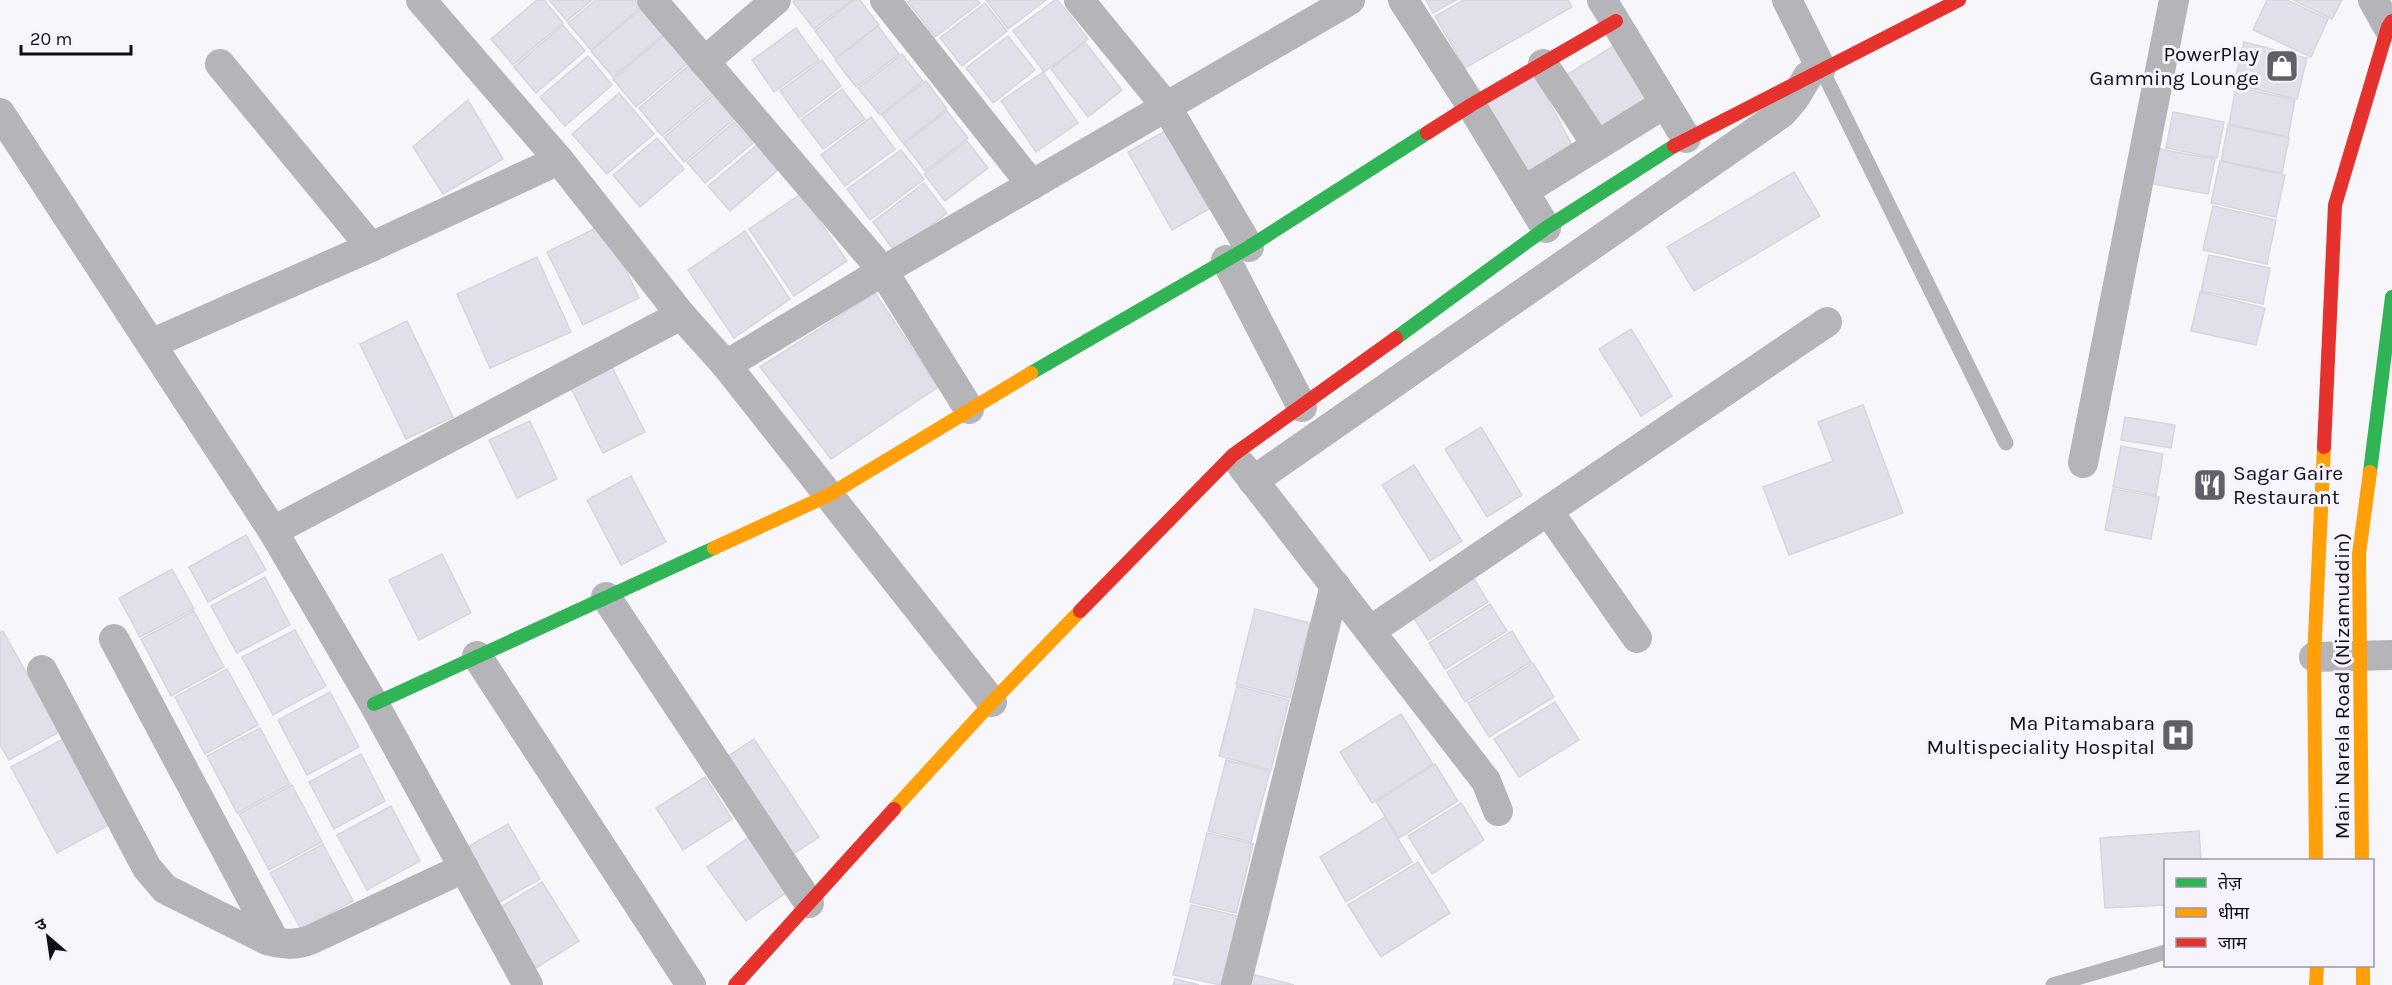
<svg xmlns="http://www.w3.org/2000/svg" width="2392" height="985" viewBox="0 0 2392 985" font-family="Karla,'Noto Sans Devanagari',sans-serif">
<rect width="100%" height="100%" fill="#f7f6fb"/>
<g fill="#e1dfe9" stroke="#d7d6dd" stroke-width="1.5">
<polygon points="537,0 544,0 563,23 513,65 491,39"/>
<polygon points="549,0 592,0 567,21"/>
<polygon points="596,0 635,0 641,7 591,50 568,23"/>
<polygon points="796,0 852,0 814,29 793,2"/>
<polygon points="854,0 860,0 879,25 835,58 815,31"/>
<polygon points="911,0 978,0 980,3 935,37 908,2"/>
<polygon points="986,0 1046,0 1008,29"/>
<polygon points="1055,0 1058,0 1088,39 1044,72 1013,31"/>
<polygon points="1426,0 1456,0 1433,13"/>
<polygon points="1464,0 1568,0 1572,7 1465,68 1435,16"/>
<polygon points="2267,0 2287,0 2328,19 2311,57 2253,30"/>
<polygon points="2293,0 2342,0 2332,19"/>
<polygon points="985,3 1007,31 962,66 940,38"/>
<polygon points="641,9 663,35 613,77 591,51"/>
<polygon points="563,25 585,51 536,93 514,67"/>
<polygon points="878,26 899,54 856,87 835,60"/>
<polygon points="796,28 819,60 774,92 752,60"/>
<polygon points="664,36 688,63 636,107 613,79"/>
<polygon points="1008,36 1035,70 993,103 966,68"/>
<polygon points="1085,42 1122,90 1088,117 1051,69"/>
<polygon points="2244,42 2307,58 2297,99 2234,84"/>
<polygon points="1615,45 1649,101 1597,133 1563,77"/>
<polygon points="902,54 923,81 880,115 858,88"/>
<polygon points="588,56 612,85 565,126 540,97"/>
<polygon points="822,60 841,86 799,118 780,91"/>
<polygon points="689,65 713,93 662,136 639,108"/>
<polygon points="1043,72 1078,123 1036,152 1001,101"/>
<polygon points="1535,75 1573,147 1523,174 1485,102"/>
<polygon points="926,81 947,109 903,143 882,115"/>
<polygon points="2236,87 2295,100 2288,137 2229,124"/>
<polygon points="842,89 865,119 823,149 801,120"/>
<polygon points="619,93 654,134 607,174 572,134"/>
<polygon points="714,95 734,119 684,162 664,137"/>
<polygon points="468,100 503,159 443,194 413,147"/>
<polygon points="947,111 968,138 925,171 904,144"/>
<polygon points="2173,112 2224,122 2217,158 2166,148"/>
<polygon points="871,117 895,149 845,186 821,155"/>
<polygon points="734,122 753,143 705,183 687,162"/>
<polygon points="2228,125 2289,138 2282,173 2221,161"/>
<polygon points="1165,131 1209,209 1172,230 1128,152"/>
<polygon points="657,138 684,169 640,207 613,175"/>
<polygon points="967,141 988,168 945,201 924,174"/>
<polygon points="757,145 778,170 730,211 708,186"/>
<polygon points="2153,148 2215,159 2208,194 2147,183"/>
<polygon points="901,150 924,179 870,220 847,189"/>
<polygon points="2220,161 2285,175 2276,217 2211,203"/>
<polygon points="1794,172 1820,216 1694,291 1667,247"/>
<polygon points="924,183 947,213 895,252 873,222"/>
<polygon points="801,194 847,261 794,296 749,229"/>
<polygon points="2213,206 2276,220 2267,264 2203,250"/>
<polygon points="604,224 639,298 583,325 547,252"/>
<polygon points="745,231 790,299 734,338 688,270"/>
<polygon points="2209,255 2270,268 2263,304 2201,291"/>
<polygon points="537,257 571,332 490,368 457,294"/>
<polygon points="2200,292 2265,308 2256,345 2191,331"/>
<polygon points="875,293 938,387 831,459 760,367"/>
<polygon points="407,321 453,417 406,439 360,344"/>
<polygon points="1631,329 1672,396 1641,416 1599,349"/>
<polygon points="611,365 645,432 603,453 570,386"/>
<polygon points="1863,405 1903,513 1789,555 1763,487 1833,461 1818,422"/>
<polygon points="2125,417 2175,425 2171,448 2121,440"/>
<polygon points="530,421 557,479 517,498 489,440"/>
<polygon points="1481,427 1522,495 1487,517 1445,449"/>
<polygon points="2121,446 2163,454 2156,495 2113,487"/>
<polygon points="1414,465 1462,541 1430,561 1382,485"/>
<polygon points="631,476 666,542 621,565 587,500"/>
<polygon points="2113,489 2159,497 2151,539 2105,530"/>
<polygon points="246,535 266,570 208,602 189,567"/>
<polygon points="442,554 471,613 419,640 389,580"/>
<polygon points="172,569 194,609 140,637 119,598"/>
<polygon points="1471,574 1488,602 1428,640 1410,612"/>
<polygon points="265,577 290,625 237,653 211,606"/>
<polygon points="1490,604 1507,631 1445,669 1429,643"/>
<polygon points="1255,609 1310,623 1290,698 1236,684"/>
<polygon points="194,611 224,667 171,696 141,639"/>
<polygon points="295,630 326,686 273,715 242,657"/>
<polygon points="3,631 59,732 9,760 0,745 0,633"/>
<polygon points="1512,631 1531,662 1465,702 1447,672"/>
<polygon points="1533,663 1554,697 1489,737 1468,703"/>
<polygon points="227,669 258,725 205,754 175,697"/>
<polygon points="1237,686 1289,700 1271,770 1219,756"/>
<polygon points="330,692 359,747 307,775 278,720"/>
<polygon points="1555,702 1579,740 1519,777 1494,739"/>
<polygon points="1401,714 1433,764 1372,803 1340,752"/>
<polygon points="260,728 290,784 237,813 207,756"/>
<polygon points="63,739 109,825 57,853 11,767"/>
<polygon points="754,739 819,837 789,857 724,759"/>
<polygon points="361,754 385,801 334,829 309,782"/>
<polygon points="1226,760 1270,771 1251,842 1208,831"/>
<polygon points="1435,764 1458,801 1399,838 1376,802"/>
<polygon points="705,777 732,819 683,850 656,808"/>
<polygon points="292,785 322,842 269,870 239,814"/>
<polygon points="1461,803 1484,840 1432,874 1408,836"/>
<polygon points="391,806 420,861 367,890 337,835"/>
<polygon points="1385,817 1412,862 1346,902 1320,857"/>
<polygon points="508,824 540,879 496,904 464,849"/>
<polygon points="2199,831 2201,860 2166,860 2166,905 2105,908 2100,838"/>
<polygon points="1207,833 1253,844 1236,913 1190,902"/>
<polygon points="752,835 791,889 746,921 707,867"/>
<polygon points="323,844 353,901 301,929 270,873"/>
<polygon points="1418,862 1450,913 1381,957 1348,905"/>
<polygon points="542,882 579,941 536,968 498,909"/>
<polygon points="1191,905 1238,916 1221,985 1173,975"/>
<polygon points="1255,975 1294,985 1253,985"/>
<polygon points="1175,979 1199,985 1173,985"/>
</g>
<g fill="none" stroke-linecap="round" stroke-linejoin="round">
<g stroke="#b5b4b8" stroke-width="15">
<polyline points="1821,68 2006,443"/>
<polyline points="2053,985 2166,952"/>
</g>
<g stroke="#b5b4b8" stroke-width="30">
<polyline points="421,0 559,160 681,315 726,365 992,702"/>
<polyline points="652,0 883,271 969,409"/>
<polyline points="885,0 1032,185"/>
<polyline points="1079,0 1166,106 1249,247"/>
<polyline points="1403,0 1471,105 1546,228"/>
<polyline points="1602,0 1686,138"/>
<polyline points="1787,0 1821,68"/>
<polyline points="2373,0 2388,27"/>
<polyline points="704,62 776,0"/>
<polyline points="220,64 371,247"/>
<polyline points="1543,64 1597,145"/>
<polyline points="0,113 273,531 374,704 528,985"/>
<polyline points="1524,191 1664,104"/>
<polyline points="1226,260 1302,407"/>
<polyline points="151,344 371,247 559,160"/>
<polyline points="726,365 883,271 1350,0"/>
<polyline points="2083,463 2174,0"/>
<polyline points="1242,466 1486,781 1498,811"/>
<polyline points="1253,481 1782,113 1794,99 1808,76"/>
<polyline points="1548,511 1637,638"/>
<polyline points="273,531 681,315"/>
<polyline points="606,597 809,903"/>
<polyline points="1370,631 1827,322"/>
<polyline points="114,639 275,942"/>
<polyline points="477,656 691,985"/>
<polyline points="2314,657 2392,655"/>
<path d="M42,670l105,198 18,21 102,51c16,4 27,6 43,0l154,-72"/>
<polyline points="1236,985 1335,585"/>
</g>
<g stroke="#30b455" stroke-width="14">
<polyline points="1396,338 1546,228 1674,146"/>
<polyline points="1031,373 1249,247 1427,133"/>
<polyline points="2370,472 2392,297"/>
<polyline points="374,704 714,548"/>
</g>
<g stroke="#ff9f0a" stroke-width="14">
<polyline points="714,548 829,495 1031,373"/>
<polyline points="894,809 992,702 1080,611"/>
<polyline points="2316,860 2314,657 2324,447"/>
<polyline points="2362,860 2359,554 2370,472"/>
<polyline points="2363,966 2363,985"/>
<polyline points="2316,985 2317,966"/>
</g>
<g stroke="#e5322d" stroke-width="14">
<polyline points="1427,133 1471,105 1616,21"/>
<polyline points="1674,146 1959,0"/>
<polyline points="2324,447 2335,205 2388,27 2392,21"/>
<polyline points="1080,611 1233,455 1396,338"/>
<polyline points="735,985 894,809"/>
</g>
</g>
<defs>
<g id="shop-square" transform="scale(1.725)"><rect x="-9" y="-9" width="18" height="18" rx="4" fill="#615f67" stroke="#f6f3fe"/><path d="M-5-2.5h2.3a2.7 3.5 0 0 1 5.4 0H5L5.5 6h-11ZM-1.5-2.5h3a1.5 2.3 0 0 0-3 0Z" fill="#fff"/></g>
<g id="restaurant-square" transform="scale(1.725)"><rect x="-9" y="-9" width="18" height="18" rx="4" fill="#615f67" stroke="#f6f3fe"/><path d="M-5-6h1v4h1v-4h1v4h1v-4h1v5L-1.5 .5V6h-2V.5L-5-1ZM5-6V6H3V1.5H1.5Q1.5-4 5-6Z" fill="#fff"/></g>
<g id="hospital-square" transform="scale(1.725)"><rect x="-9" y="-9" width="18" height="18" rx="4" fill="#615f67" stroke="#f6f3fe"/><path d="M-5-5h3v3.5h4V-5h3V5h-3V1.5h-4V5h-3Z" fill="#fff"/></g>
</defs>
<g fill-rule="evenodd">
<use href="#shop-square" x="2282" y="66"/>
<use href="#restaurant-square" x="2210" y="485"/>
<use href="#hospital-square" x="2178" y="735"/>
</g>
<g text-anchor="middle" stroke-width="6" stroke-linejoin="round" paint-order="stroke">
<g font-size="21" fill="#100e17" stroke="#f6f3fe" text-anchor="end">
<text x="2259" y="61">PowerPlay<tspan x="2259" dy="24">Gamming Lounge</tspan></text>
<text x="2233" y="480" text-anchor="start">Sagar Gaire<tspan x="2233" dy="24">Restaurant</tspan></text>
<text x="2155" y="730">Ma Pitamabara<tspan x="2155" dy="24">Multispeciality Hospital</tspan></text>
</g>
<g font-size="21" fill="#100e17" stroke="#f6f3fe">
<text transform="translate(2342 686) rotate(-90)" y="7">Main Narela Road (Nizamuddin)</text>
</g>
</g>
<rect x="2164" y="859" width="210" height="108" fill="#f6f3fe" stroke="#9a97a2" stroke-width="1.5"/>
<rect x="2176" y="878" width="30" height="9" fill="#30b455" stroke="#9a97a2" stroke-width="1.5"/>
<text x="2218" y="889" font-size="18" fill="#100e17">तेज़</text>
<rect x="2176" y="908" width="30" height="9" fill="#ff9f0a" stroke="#9a97a2" stroke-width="1.5"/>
<text x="2218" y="919" font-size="18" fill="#100e17">धीमा</text>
<rect x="2176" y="938" width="30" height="9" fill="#e5322d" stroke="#9a97a2" stroke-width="1.5"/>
<text x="2218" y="949" font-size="18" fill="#100e17">जाम</text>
<g transform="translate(48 937) rotate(331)" stroke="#f6f3fe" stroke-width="4.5" paint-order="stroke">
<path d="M0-4.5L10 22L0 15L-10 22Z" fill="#100e17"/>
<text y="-9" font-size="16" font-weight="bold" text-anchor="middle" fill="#100e17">उ</text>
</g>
<path d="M21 45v9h110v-9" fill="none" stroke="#100e17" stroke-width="3"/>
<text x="30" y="45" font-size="18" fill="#100e17" stroke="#f6f3fe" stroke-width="4.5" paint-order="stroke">20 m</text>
</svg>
